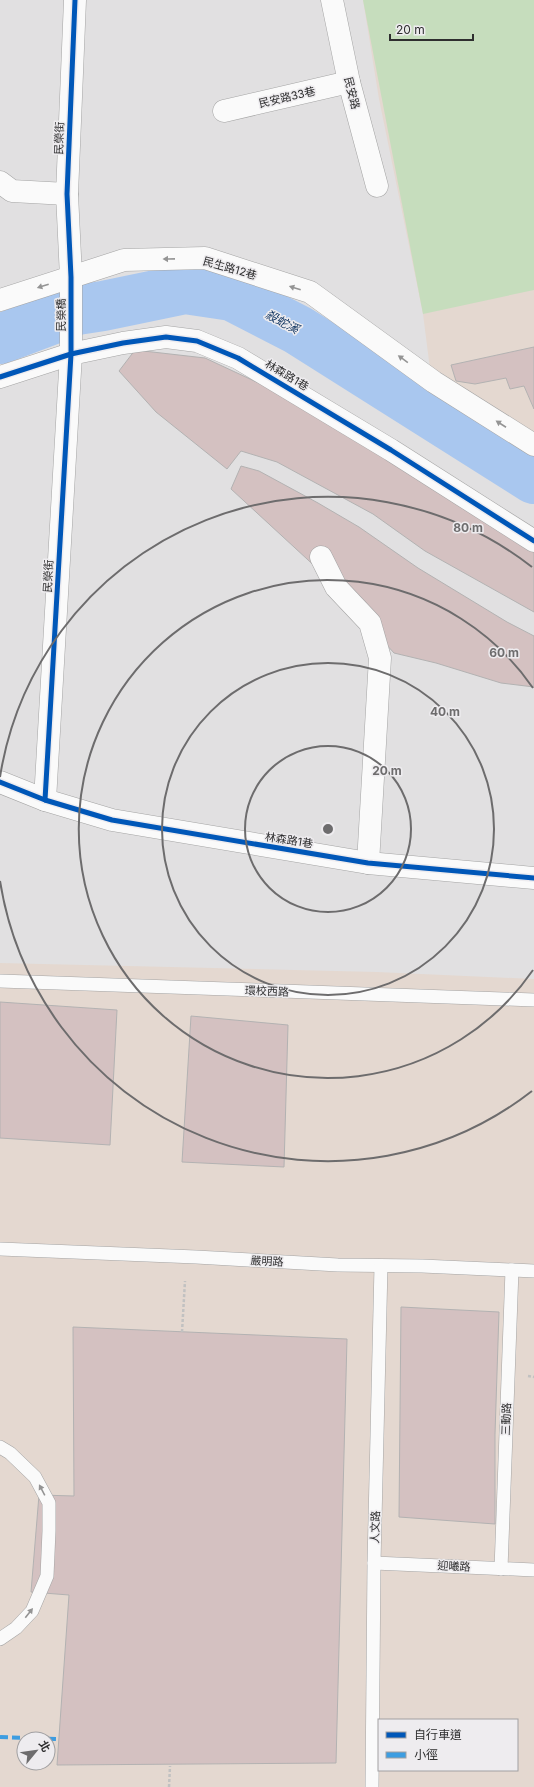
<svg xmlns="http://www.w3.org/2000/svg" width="534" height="1787" viewBox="0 0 534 1787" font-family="Inter,'Noto Sans TC',sans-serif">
<rect width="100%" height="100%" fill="#e1e0e1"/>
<g fill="#e4d8d0" fill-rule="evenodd">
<polygon points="363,0 534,0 534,434 430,369 423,314 379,99"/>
<path d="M0,963l377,9 157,7v808h-534zM379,1720h138v50h-138zM24,1739h24v24h-24z"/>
</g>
<polygon fill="#c6ddbd" points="363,0 534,0 534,290 423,314"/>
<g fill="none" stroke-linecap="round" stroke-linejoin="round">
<polyline stroke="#a9c7ef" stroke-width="50" points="0,339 77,310 103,306 185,289 232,296 298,330 534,479"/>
</g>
<g fill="#d4c1c1" stroke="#b3b2b2">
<polygon points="534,347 534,409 524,386 510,389 506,378 475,384 456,381 451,365"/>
<polygon points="135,350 205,358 295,400 534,551 534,612 425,551 373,514 277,462 241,451 227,469 156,412 119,371"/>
<polygon points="241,466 259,471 318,503 359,527 418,568 507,622 534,636 534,687 501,683 436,663 394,653 320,571 231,489"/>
<polygon points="0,1002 117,1010 110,1145 0,1138"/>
<polygon points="191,1016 288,1025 284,1167 182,1162"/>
<polygon points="401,1307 499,1312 495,1434 495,1524 399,1517"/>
<polygon points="73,1327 347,1339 336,1763 57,1765 69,1595 31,1592 39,1495 74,1496"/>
</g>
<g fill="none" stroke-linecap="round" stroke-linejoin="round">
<g stroke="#a4a4a4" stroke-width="14">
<g id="service">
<polyline points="0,981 534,1000"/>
<polyline points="0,1249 196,1257 338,1265 422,1266 534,1271"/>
<polyline points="0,1447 10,1453 35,1477 49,1503 49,1531 47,1576 32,1611 16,1628 0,1639"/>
<polyline points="374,1563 534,1570"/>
<polyline points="501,1569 512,1270"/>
<polyline points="372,1787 374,1563 381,1266"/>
</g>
</g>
<g stroke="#a4a4a4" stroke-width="23">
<g id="minor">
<polyline points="332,0 349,82 377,186"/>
<polyline points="224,111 349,82"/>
<polyline points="0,182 12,191 67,194"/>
<polyline points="0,300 124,260 205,258 310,292 434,382 534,445"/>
<polyline points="0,377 71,354 123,343 166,337 197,341 238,358 391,450 534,541"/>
<polyline points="321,557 336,587 370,623 380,658 368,863"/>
<polyline points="0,782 45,800 112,820 368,863 534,878"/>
<polyline points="45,800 71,354 71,277 67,194 75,0"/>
</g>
</g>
<g stroke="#c1c1c1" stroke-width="2.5" stroke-dasharray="3 2" stroke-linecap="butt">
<polyline points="182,1332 185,1281"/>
<polyline points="528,1376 534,1377"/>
<polyline points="169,1787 170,1766"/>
</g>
<use href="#service" stroke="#fafafa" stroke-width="13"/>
<use href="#minor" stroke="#fafafa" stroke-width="22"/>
<polyline stroke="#3d9de1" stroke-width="4" stroke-dasharray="8 4" stroke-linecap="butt" points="0,1737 59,1739"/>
<g stroke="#eeecef" stroke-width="8">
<g id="cycleway">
<polyline points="0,377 71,354 123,343 166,337 197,341 238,358 391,450 534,541"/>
<polyline points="0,782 45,800 112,820 368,863 534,878"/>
<polyline points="45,800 71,354 71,277 67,194 75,0"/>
</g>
</g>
<use href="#cycleway" stroke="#0057b8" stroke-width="5"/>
</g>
<defs><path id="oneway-solid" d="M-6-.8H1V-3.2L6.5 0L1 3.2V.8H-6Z"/></defs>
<g fill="#949494">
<use href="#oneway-solid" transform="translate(169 259) rotate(179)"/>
<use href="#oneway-solid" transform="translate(43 286) rotate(162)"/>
<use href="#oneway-solid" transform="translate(295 288) rotate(-162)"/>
<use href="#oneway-solid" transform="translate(403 359) rotate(-144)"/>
<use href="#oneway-solid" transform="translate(501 424) rotate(-147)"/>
<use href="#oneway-solid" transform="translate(42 1490) rotate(-118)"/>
<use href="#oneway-solid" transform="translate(29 1613) rotate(-52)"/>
</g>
<g fill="none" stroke="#6d6c6d" stroke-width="2">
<circle cx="328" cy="829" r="83"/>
<circle cx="328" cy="829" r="166"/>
<path d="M533 970A249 249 0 1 1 533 688"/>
<path d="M532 1091A332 332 0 0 1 0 881M0 777A332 332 0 0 1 532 567"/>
</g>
<g text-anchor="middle" stroke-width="3" stroke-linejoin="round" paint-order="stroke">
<g font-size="11" fill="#2e2e2f" stroke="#eeecef">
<text transform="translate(352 93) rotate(76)" y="4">民安路</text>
<text transform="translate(287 97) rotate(-13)" y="4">民安路33巷</text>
<text transform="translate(59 138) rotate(-88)" y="4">民榮街</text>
<text transform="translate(230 268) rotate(16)" y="4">民生路12巷</text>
<text transform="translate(61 315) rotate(-90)" y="4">民榮橋</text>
<text transform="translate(287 375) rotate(31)" y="4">林森路1巷</text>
<text transform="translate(48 576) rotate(-87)" y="4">民榮街</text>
<text transform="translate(289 840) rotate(9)" y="4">林森路1巷</text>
<text transform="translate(267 991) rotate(2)" y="4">環校西路</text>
<text transform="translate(267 1261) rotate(3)" y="4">嚴明路</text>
<text transform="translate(506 1419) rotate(-88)" y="4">三動路</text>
<text transform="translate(375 1527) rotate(-88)" y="4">人文路</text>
<text transform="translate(454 1566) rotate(3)" y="4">迎曦路</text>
</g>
<g font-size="12" font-style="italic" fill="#133763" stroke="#eeecef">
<text transform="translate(282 322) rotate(28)" y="4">殺蛇溪</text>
</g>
</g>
<circle cx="328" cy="829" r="6" fill="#6d6c6d" stroke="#eeecef" stroke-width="2"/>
<g font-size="12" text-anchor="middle" font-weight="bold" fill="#6d6c6d" stroke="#eeecef" stroke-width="3" stroke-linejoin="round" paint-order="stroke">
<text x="468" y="532">80 m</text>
<text x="504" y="657">60 m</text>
<text x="445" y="716">40 m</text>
<text x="387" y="775">20 m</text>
</g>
<rect x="378" y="1719" width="140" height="52" fill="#eeecef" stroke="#a1a0a2"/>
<rect x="386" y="1732" width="20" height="6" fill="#0057b8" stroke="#a1a0a2"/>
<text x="414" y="1739" font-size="12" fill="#2e2e2f">自行車道</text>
<rect x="386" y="1752" width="20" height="6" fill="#3d9de1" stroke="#a1a0a2"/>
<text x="414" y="1759" font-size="12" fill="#2e2e2f">小徑</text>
<g transform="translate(36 1751) rotate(61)"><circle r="19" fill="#eeecef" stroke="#a1a0a2"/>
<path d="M0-3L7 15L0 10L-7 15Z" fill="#6d6c6d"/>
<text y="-6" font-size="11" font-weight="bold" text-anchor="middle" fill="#2e2e2f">北</text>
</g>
<path d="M390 34v6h83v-6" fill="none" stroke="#2e2e2f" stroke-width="2"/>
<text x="396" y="34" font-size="12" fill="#2e2e2f" stroke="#eeecef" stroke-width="3" paint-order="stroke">20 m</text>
</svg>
